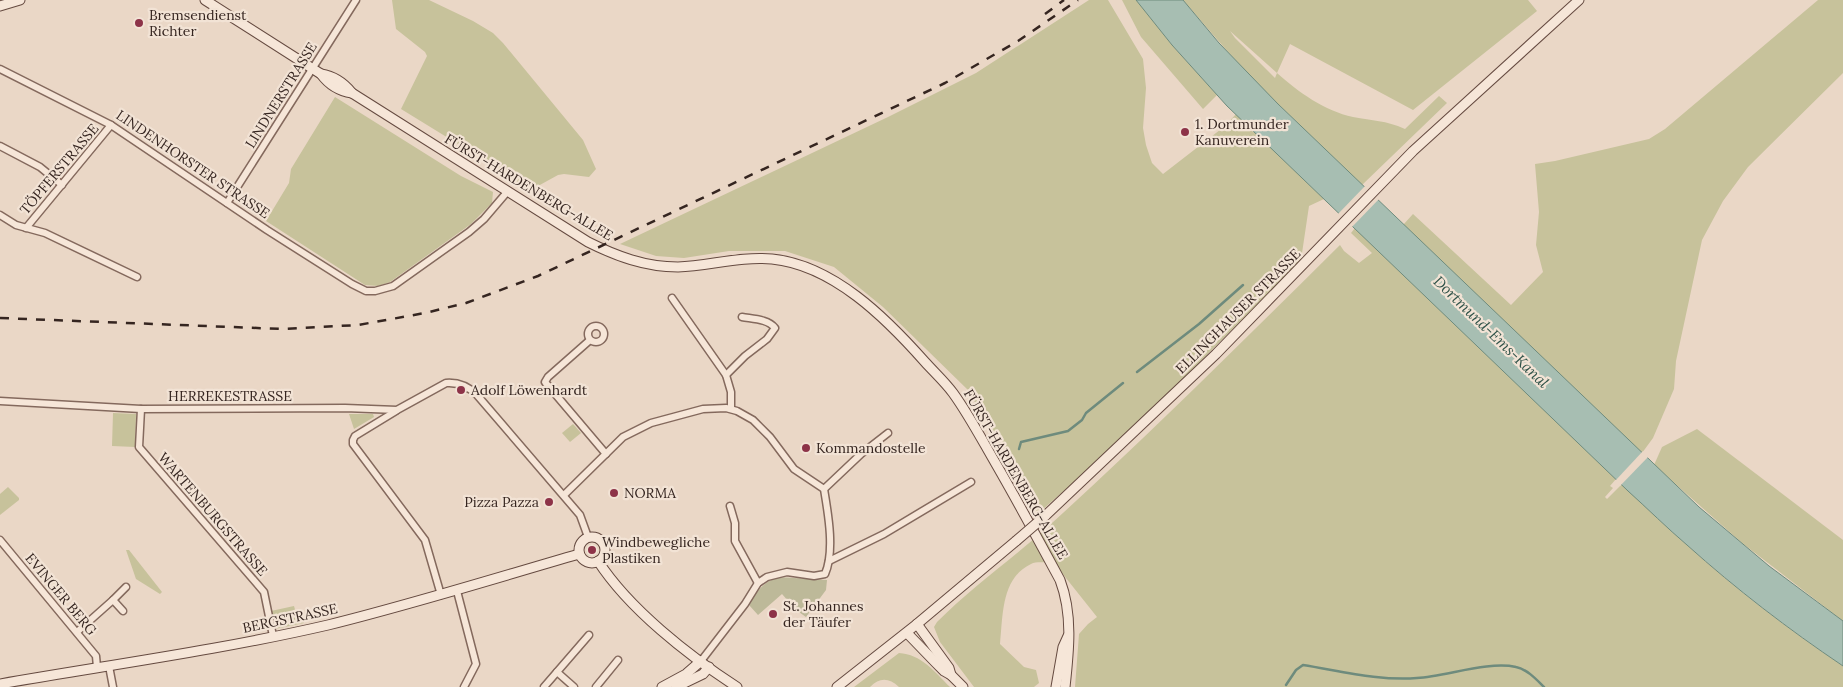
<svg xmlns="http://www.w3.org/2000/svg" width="1843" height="687" viewBox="0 0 1843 687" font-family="Lora,serif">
<rect width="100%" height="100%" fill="#ead7c6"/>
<g fill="#c7c29b" fill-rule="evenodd">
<polygon points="392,0 429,0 473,21 493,33 503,43 583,140 596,169 589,177 564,174 558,175 538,186 532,188 520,186 471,152 401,109 427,56 425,52 396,29"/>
<polygon points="1089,0 1108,0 1143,59 1146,88 1143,128 1146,145 1152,163 1163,174 1225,126 1236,114 1324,199 1309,206 1301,260 1180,382 1098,461 1042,510 1040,509 1037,512 968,390 883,307 834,267 785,251 729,251 684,258 656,256 620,244 888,117 976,73"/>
<polygon points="1122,0 1136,0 1172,45 1217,95 1203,109 1141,37"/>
<path d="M1183,0h345l9,11 -124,99 -123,-66 -13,29c21,19 48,38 76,44 20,4 32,3 52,12l34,-33 8,7 -85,82 -115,-111zM1230,31l47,42 -2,5 -40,-40z"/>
<polygon points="1818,0 1843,0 1843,73 1748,167 1723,201 1702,240 1676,361 1674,389 1653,438 1642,453 1403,225 1413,214 1511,305 1543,272 1536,245 1539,212 1535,164 1555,161 1649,139 1665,129"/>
<polygon points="335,97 461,176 493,192 492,203 471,224 390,282 378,286 365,285 266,221 289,183 291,169"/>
<path d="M1355,228l261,251 -6,7 3,2 -8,9 2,2 15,-15c21,20 42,41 64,60 49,45 102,85 157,122v21h-768l4,-53 9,-10 9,-7 -43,-54c-6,0 -17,-2 -23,1 -30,14 -28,52 -31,80l24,23 12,3 3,13 -5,4h-60l-34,-45 -6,-15 3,-5c36,-36 78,-65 115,-99 99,-90 193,-184 288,-278l4,6 15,12 13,-10 -21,-20z"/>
<polygon points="113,413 136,414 135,447 112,446"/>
<polygon points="349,414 373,414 374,417 354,429"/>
<polygon points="573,424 581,433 570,442 562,433"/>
<polygon points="1697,429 1843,540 1843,621 1742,543 1654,465 1662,447"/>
<polygon points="8,487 19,498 19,500 0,515 0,494"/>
<circle cx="592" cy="550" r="6"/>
<polygon points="126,550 129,550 162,592 160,594 136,579"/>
<polygon points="294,606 296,613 302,612 304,623 275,629 271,611"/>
<path d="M899,653c22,1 36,19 51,34h-51c-10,-9 -19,-10 -29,0h-16z"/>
</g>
<path fill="#bdb999" d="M778,577l49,3 -1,10 -20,27 -10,-7 -14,-16 -24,21 -9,-10c8,-14 13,-22 29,-28z"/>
<path fill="#a7beb2" stroke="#6e8b7d" d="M1136,0h47l36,43 59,61 421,403 70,59 74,55v45c-55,-37 -107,-77 -156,-121 -20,-17 -39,-36 -59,-54l-401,-385 -55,-61z"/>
<g fill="#ead7c6">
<polygon points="1366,185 1380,198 1351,228 1337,215"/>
<polygon points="1643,451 1649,456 1620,486 1615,481"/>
</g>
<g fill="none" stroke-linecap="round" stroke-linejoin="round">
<g stroke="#6e8b7d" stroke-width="2.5">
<polyline points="1137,372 1199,324 1243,285"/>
<polyline points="1019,449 1021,442 1068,431 1082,420 1086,413 1123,383"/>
<path d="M1286,685l10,-15 7,-5c38,6 76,16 114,13 30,-2 71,-17 99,-11 11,2 21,13 28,20"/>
</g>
<g stroke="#84695d" stroke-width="9">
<g id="street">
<polyline points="0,69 111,125 267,230 352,284 366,291 375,291 393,286 469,232 484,219 508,191"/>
<polyline points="0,146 40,167 62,185"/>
<polyline points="227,203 356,0"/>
<polyline points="0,215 16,225 45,233 137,277"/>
<polyline points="26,228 111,125"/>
<polyline points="672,298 726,375 731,392 731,408"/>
<circle cx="596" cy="334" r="8"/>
<polyline points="590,340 548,377 545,382 606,454"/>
<path d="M726,375l19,-19 22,-17 8,-11c-7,-9 -22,-9 -33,-11"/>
<path d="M0,401l141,8 204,-1 52,2 49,-27c13,-1 22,3 31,12l103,120 8,22"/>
<polyline points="141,409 139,447 264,592 273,636"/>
<polyline points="396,411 355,436 353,440 353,444 425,540 441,595"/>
<polyline points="824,489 861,454 888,433"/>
<path d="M564,495l59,-58 28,-14 52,-14 23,-1 11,3 16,9 17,17 24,32 30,20c4,24 11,62 1,85l-11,2 -27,-4 -20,5 -9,6 -13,21 -44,57"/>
<polyline points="730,506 735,523 735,541 758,583"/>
<polyline points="0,540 96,656 97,667"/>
<polyline points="829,561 884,534 971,482"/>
<polyline points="457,591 476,664 464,687"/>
<polyline points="113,600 126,587"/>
<polyline points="77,632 113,600 123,611"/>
<polyline points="109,666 113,687"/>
<polyline points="557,672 574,687"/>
<polyline points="544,687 589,635"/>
<polyline points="596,687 618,660"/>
</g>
</g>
<g stroke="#654a40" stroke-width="11">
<g id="secondary">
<path d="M205,0l116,74c8,11 18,17 31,19"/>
<polyline points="0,6 20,0"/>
<path d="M321,74c13,2 23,9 31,19l236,149c28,14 57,25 90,25 31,-1 62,-11 94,-8 61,6 114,59 153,103 9,10 20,20 28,31 16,22 29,47 43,71 22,38 43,77 64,116 13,34 9,71 5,107"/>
<polyline points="1045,516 1216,354 1413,151 1579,0"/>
<circle cx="592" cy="550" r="13"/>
<path d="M598,561c31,48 91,95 139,126"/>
<polyline points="917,624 949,668 951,675"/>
<polyline points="907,633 936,663 944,671 951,675 963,687"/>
<path d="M0,684c109,-19 220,-34 328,-59 85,-21 168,-47 251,-71"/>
<polyline points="662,687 686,674 701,661"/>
<polyline points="676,687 703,674 709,667"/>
<polyline points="837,687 917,624 1016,541"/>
<polyline points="1056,687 1063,647 1068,636"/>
</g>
</g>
<use href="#street" stroke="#f6e6d8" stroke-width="6"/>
<use href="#secondary" stroke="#f6e6d8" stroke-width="9"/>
<g stroke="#352520" stroke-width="2.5" stroke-dasharray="9 9" stroke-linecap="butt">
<polyline points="1045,14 1064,0"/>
<polyline points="0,318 283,329 358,325 425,313 466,303 538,276 945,83 1018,41 1078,0"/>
</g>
<g stroke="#654a40" stroke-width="11" stroke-linecap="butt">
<polyline id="secondary-bridge" points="1016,541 1045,516"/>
</g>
<use href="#secondary-bridge" stroke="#f6e6d8" stroke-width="9"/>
</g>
<g fill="#8d3348" stroke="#f2e3d5" stroke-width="2">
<circle cx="139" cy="23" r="5"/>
<circle cx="1185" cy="132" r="5"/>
<circle cx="461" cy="390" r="5"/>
<circle cx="806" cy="448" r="5"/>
<circle cx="614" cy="493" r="5"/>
<circle cx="549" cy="502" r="5"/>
<circle cx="592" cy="550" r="5"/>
<circle cx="773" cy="614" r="5"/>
</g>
<g text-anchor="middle" stroke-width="4.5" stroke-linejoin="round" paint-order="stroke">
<g font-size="14" fill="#352520" stroke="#f2e3d5" text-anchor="start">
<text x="149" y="20">Bremsendienst<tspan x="149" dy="16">Richter</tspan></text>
<text x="1195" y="129">1. Dortmunder<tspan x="1195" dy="16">Kanuverein</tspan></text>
<text x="471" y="395">Adolf Löwenhardt</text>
<text x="816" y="453">Kommandostelle</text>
<text x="624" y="498">NORMA</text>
<text x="539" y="507" text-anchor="end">Pizza Pazza</text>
<text x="602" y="547">Windbewegliche<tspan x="602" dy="16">Plastiken</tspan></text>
<text x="783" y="611">St. Johannes<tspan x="783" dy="16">der Täufer</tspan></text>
</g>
<g font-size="14" fill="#352520" stroke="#f2e3d5">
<text transform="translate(281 95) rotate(-58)" y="5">LINDNERSTRASSE</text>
<text transform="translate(193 164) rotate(34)" y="5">LINDENHORSTER STRASSE</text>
<text transform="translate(59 169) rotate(-50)" y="5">TÖPFERSTRASSE</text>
<text transform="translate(529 187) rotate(31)" y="5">FÜRST-HARDENBERG-ALLEE</text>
<text transform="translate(1238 311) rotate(-45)" y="5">ELLINGHAUSER STRASSE</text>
<text x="230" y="401">HERREKESTRASSE</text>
<text transform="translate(1016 474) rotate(60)" y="5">FÜRST-HARDENBERG-ALLEE</text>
<text transform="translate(213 514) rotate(49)" y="5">WARTENBURGSTRASSE</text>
<text transform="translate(61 594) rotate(50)" y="5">EVINGER BERG</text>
<text transform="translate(290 618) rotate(-12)" y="5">BERGSTRASSE</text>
</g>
<g font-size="15" font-style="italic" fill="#305349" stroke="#f2e3d5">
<text transform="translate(1491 332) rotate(44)" y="5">Dortmund-Ems-Kanal</text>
</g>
</g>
</svg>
